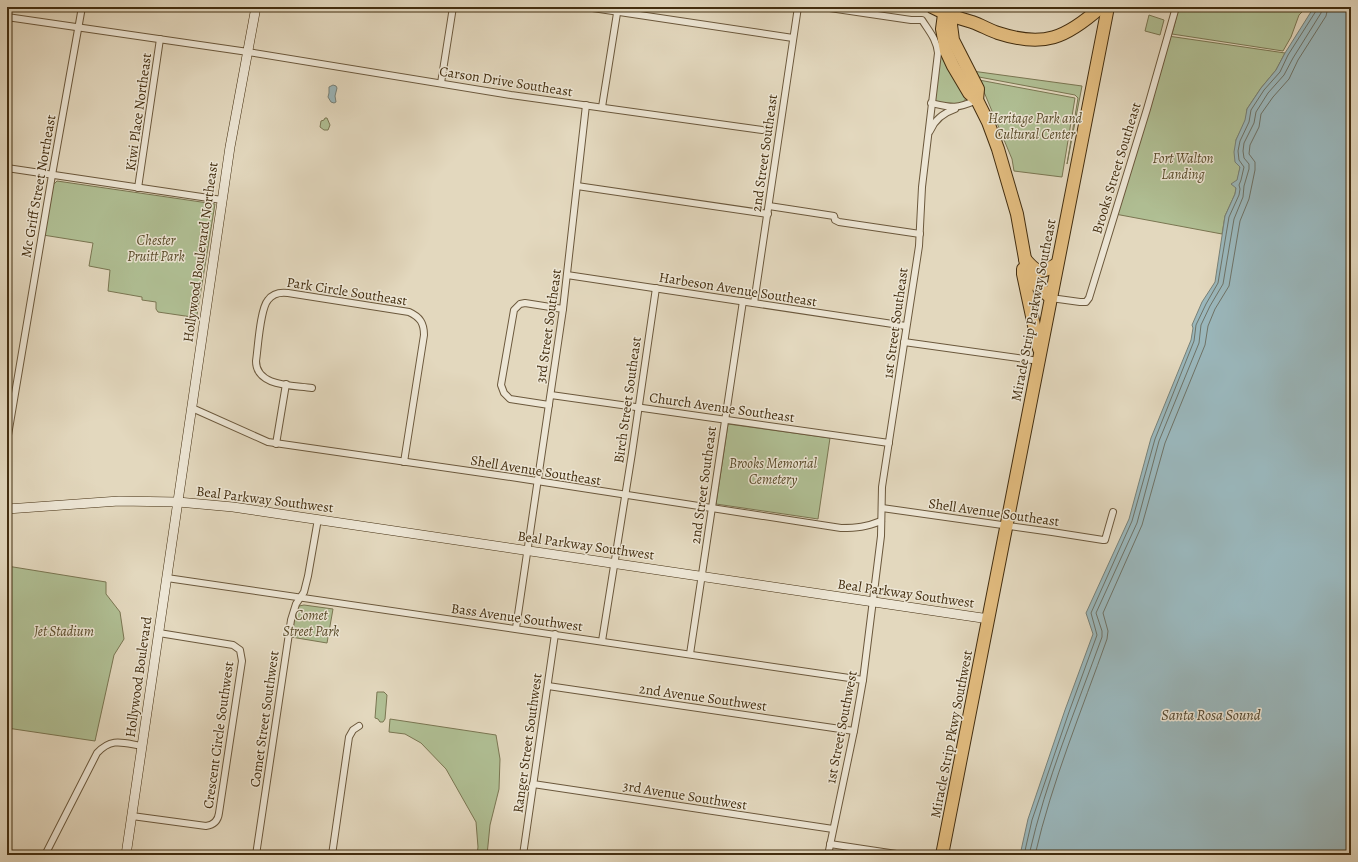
<svg xmlns="http://www.w3.org/2000/svg" width="1358" height="862" viewBox="0 0 1358 862" font-family="Alegreya,serif">
<rect width="100%" height="100%" fill="#e3d8be"/>
<filter id="stains"><feTurbulence type="fractalNoise" baseFrequency=".005" numOctaves="4"/><feColorMatrix values="0 0 0 0 .2 0 0 0 0 .09 0 0 0 0 .02 0 0 0 .5 -.17"/></filter>
<radialGradient id="worn" r=".72"><stop offset=".6" stop-color="#630" stop-opacity="0"/><stop offset="1" stop-color="#630" stop-opacity=".3"/></radialGradient>
<g fill="#b0bf94" stroke="#7a7652">
<polygon points="1179,7 1307,7 1299,15 1291,37 1283,51 1172,34"/>
<polygon points="1149,15 1164,20 1160,35 1145,31"/>
<polygon points="1168,36 1285,53 1276,70 1261,88 1247,109 1246,120 1236,140 1240,167 1235,194 1225,216 1222,234 1115,214"/>
<path d="M940,48l27,48c-5,14 -23,7 -33,5z"/>
<polygon points="972,71 1082,86 1067,164 1078,98 1075,95 979,77 977,80"/>
<polygon points="979,80 1075,98 1062,177 1014,171 1012,159"/>
<polygon points="325,118 327,118 330,125 328,130 324,130 320,127 321,121 324,120"/>
<polygon points="57,181 215,204 197,315 192,317 158,312 156,309 156,302 142,300 142,297 108,291 110,270 89,266 93,243 43,235 52,186"/>
<polygon points="728,424 830,438 818,519 716,504"/>
<polygon points="7,566 106,582 106,594 120,612 124,639 114,655 95,741 7,728"/>
<polygon points="304,605 333,609 327,643 291,637 294,619 299,606"/>
<polygon points="377,692 384,692 387,695 385,719 383,722 380,722 378,719 375,718"/>
<polygon points="390,719 496,735 500,759 499,789 490,825 487,855 477,855 478,847 476,822 446,769 421,743 405,734 389,732"/>
</g>
<g fill="#9ab7bc" stroke="#778077">
<polygon points="1314,7 1351,7 1351,855 1020,855 1028,819 1065,710 1093,634 1086,613 1129,519 1151,438 1191,340 1193,328 1192,325 1202,302 1215,282 1225,216 1235,194 1236,188 1231,184 1237,180 1240,167 1235,162 1234,152 1236,140 1245,120 1247,109 1261,88 1276,70 1285,53"/>
<polygon points="333,85 336,86 337,88 335,96 336,102 334,103 331,102 328,97 329,93 329,87"/>
</g>
<g fill="none" stroke-linecap="round" stroke-linejoin="round">
<g stroke="#6e7266" stroke-width="1">
<polyline points="1024,855 1032,820 1069,712 1097,635 1091,613 1132,521 1155,439 1194,341 1196,325 1206,304 1218,283 1229,217 1239,195 1240,189 1239,185 1241,180 1244,167 1239,160 1238,151 1240,141 1249,122 1251,110 1264,90 1280,72 1288,55 1316,11 1317,7"/>
<path d="M1029,855c17,-75 47,-146 73,-218v-6l-6,-18 41,-90 22,-82 40,-98 2,-18 9,-19 13,-22 11,-65 9,-22 1,-11 5,-17v-5l-5,-6 -1,-7 1,-8 10,-20 2,-11 12,-19 16,-18 9,-17 28,-45 1,-6"/>
<path d="M1035,855c17,-74 47,-145 72,-216l1,-8 -5,-18 39,-88 23,-82 40,-98 3,-19 7,-17 14,-23 11,-65 9,-22 6,-29v-8l-6,-8 1,-9 9,-18 2,-13 12,-17 16,-18 9,-19 28,-44 2,-9"/>
</g>
<g stroke="#6b583c" stroke-width="8">
<g id="street">
<polyline points="586,7 793,38"/>
<path d="M823,7l88,13h11c7,11 15,20 16,33l-16,134 -3,59 -37,241 -1,49 -18,144 -9,51 -26,124"/>
<polyline points="7,17 248,52 511,95 762,130"/>
<polyline points="441,83 453,7"/>
<path d="M931,103c22,5 25,6 46,-3"/>
<polyline points="602,107 618,7"/>
<path d="M930,131c5,-12 13,-18 25,-22"/>
<polyline points="7,168 222,200"/>
<polyline points="577,186 768,214"/>
<polyline points="138,188 160,39"/>
<polyline points="769,206 834,216 835,220 839,222 920,234"/>
<polyline points="567,275 906,326"/>
<polyline points="1051,298 1080,302 1086,302 1089,298 1147,109 1176,7"/>
<polyline points="754,303 798,7"/>
<polyline points="904,342 1039,361"/>
<path d="M312,388c-19,-3 -56,-1 -56,-27 2,-13 4,-52 12,-61 5,-7 12,-8 20,-7l121,19c11,5 15,11 15,23l-20,127"/>
<polyline points="551,395 889,443"/>
<polyline points="549,405 510,399 504,393 501,385 514,310 520,304 525,303 563,309"/>
<path d="M192,408l76,34 243,35 330,51c16,0 25,-1 40,-7"/>
<polyline points="7,441 52,175 82,7"/>
<polyline points="276,444 286,384"/>
<polyline points="882,508 1052,532 1103,540 1105,540 1113,512"/>
<polyline points="167,578 863,680"/>
<polyline points="516,628 563,309 586,105"/>
<polyline points="602,641 632,453 656,288"/>
<polyline points="690,654 743,301"/>
<polyline points="548,686 854,731"/>
<polyline points="533,784 833,829"/>
<path d="M132,816l74,10c8,-1 12,-5 13,-13l23,-152 -2,-11 -7,-5 -74,-12"/>
<polyline points="830,844 903,855"/>
<path d="M45,855l52,-102c15,-16 26,-10 45,-7"/>
<polyline points="256,855 291,620 296,604 304,592 308,576 318,519"/>
<polyline points="332,855 349,737 353,730 359,726"/>
<polyline points="523,855 555,634"/>
</g>
</g>
<g stroke="#432e10" stroke-width="10">
<g id="secondary">
<polyline points="7,509 119,501 178,502 233,507 989,619"/>
<polyline points="126,855 230,147 256,7"/>
</g>
</g>
<g stroke="#432e10" stroke-width="14">
<g id="highway">
<path d="M932,7c13,7 26,11 40,15 9,3 17,8 26,11 46,15 68,5 103,-26"/>
<polyline points="945,7 942,29 946,51 953,66 969,93 977,100 988,122 998,149 1017,214 1027,270 1035,284 1051,298"/>
<polyline points="952,11 951,25 953,40 978,89 977,100"/>
<path d="M1025,259c13,15 15,15 32,5"/>
<polyline points="1023,269 1023,274 1039,349"/>
<polyline points="942,855 1108,7"/>
</g>
</g>
<use href="#street" stroke="#ede6d5" stroke-width="6"/>
<use href="#secondary" stroke="#ede6d5" stroke-width="9"/>
<use href="#highway" stroke="#e2bc7f" stroke-width="12"/>
</g>
<g text-anchor="middle" stroke-width="3" stroke-linejoin="round" paint-order="stroke">
<g font-size="14" fill="#432e10" stroke="#ede6d5">
<text transform="translate(506 81) rotate(9)" y="5">Carson Drive Southeast</text>
<text transform="translate(138 112) rotate(-82)" y="5">Kiwi Place Northeast</text>
<text transform="translate(764 153) rotate(-82)" y="5">2nd Street Southeast</text>
<text transform="translate(1116 168) rotate(-73)" y="5">Brooks Street Southeast</text>
<text transform="translate(38 186) rotate(-80)" y="5">Mc Griff Street Northeast</text>
<text transform="translate(200 252) rotate(-82)" y="5">Hollywood Boulevard Northeast</text>
<text transform="translate(738 289) rotate(9)" y="5">Harbeson Avenue Southeast</text>
<text transform="translate(347 291) rotate(9)" y="5">Park Circle Southeast</text>
<text transform="translate(1033 310) rotate(-79)" y="5">Miracle Strip Parkway Southeast</text>
<text transform="translate(895 323) rotate(-82)" y="5">1st Street Southeast</text>
<text transform="translate(548 326) rotate(-82)" y="5">3rd Street Southeast</text>
<text transform="translate(627 400) rotate(-82)" y="5">Birch Street Southeast</text>
<text transform="translate(722 407) rotate(8)" y="5">Church Avenue Southeast</text>
<text transform="translate(536 470) rotate(9)" y="5">Shell Avenue Southeast</text>
<text transform="translate(703 485) rotate(-82)" y="5">2nd Street Southeast</text>
<text transform="translate(265 499) rotate(7)" y="5">Beal Parkway Southwest</text>
<text transform="translate(994 512) rotate(8)" y="5">Shell Avenue Southeast</text>
<text transform="translate(586 545) rotate(8)" y="5">Beal Parkway Southwest</text>
<text transform="translate(906 593) rotate(8)" y="5">Beal Parkway Southwest</text>
<text transform="translate(517 617) rotate(8)" y="5">Bass Avenue Southwest</text>
<text transform="translate(138 677) rotate(-82)" y="5">Hollywood Boulevard</text>
<text transform="translate(703 697) rotate(8)" y="5">2nd Avenue Southwest</text>
<text transform="translate(264 719) rotate(-82)" y="5">Comet Street Southwest</text>
<text transform="translate(841 727) rotate(-79)" y="5">1st Street Southwest</text>
<text transform="translate(951 734) rotate(-79)" y="5">Miracle Strip Pkwy Southwest</text>
<text transform="translate(218 735) rotate(-82)" y="5">Crescent Circle Southwest</text>
<text transform="translate(527 743) rotate(-82)" y="5">Ranger Street Southwest</text>
<text transform="translate(685 795) rotate(9)" y="5">3rd Avenue Southwest</text>
</g>
<g font-size="14" font-style="italic" fill="#594b2a" stroke="#ede6d5">
<text x="1035" y="123">Heritage Park and<tspan x="1035" dy="16">Cultural Center</tspan></text>
<text x="1183" y="163">Fort Walton<tspan x="1183" dy="16">Landing</tspan></text>
<text x="156" y="245">Chester<tspan x="156" dy="16">Pruitt Park</tspan></text>
<text x="773" y="468">Brooks Memorial<tspan x="773" dy="16">Cemetery</tspan></text>
<text x="311" y="620">Comet<tspan x="311" dy="16">Street Park</tspan></text>
<text x="64" y="636">Jet Stadium</text>
</g>
<g font-size="15" font-style="italic" fill="#544932" stroke="#ede6d5">
<text x="1211" y="720">Santa Rosa Sound</text>
</g>
</g>
<rect width="1358" height="862" fill="none" stroke="#e3d8be" stroke-width="24"/>
<rect x="8" y="8" width="1342" height="846" fill="none" stroke="#432e10" stroke-width="2"/>
<rect x="12" y="12" width="1334" height="838" fill="none" stroke="#432e10"/>
<rect width="100%" height="100%" filter="url(#stains)"/>
<rect width="100%" height="100%" fill="url(#worn)"/>
</svg>
